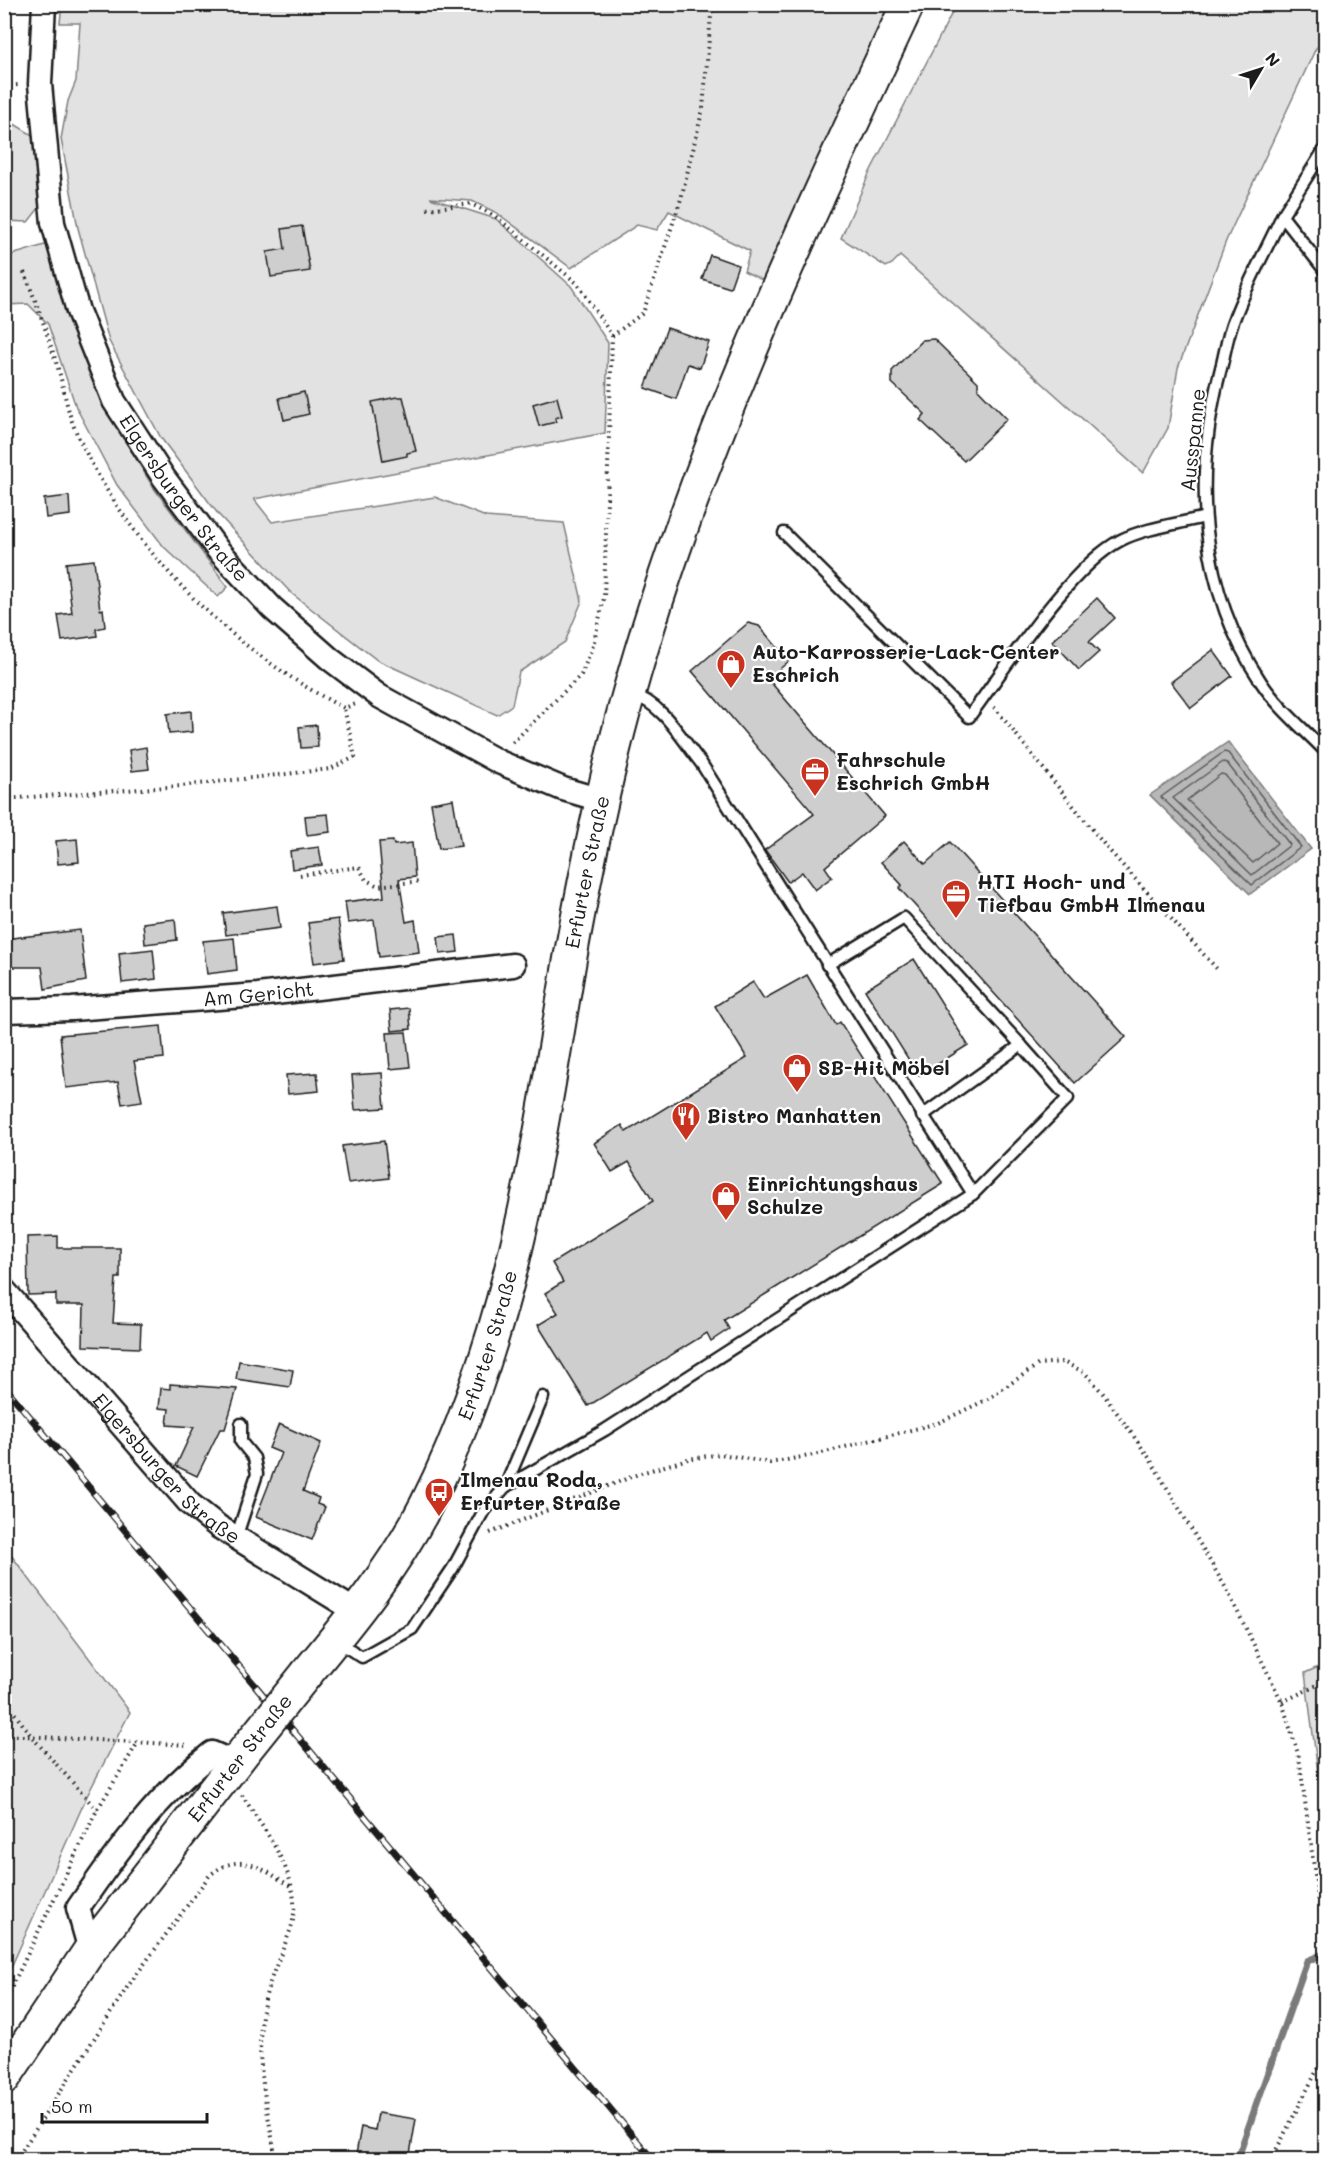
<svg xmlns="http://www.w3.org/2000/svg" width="1330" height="2164" viewBox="0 0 1330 2164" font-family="Mali,sans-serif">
<rect width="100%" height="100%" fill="#fff"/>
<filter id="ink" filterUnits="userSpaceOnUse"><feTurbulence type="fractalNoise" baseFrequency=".0167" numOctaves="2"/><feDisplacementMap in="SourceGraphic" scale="12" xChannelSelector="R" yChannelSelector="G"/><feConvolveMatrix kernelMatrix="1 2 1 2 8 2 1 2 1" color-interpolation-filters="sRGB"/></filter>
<g filter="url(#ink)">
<g fill="#e2e2e2" stroke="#7f7f7f" stroke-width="1.5">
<polygon points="62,4 899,5 766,282 744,271 750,251 669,211 657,230 637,225 571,268 497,213 472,201 430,198 496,219 571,286 608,343 605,433 254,499 272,522 435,497 486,517 564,523 582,601 565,642 519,672 512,705 497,715 377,660 291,593 218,514 161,438 109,341 78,228 61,139 68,101 76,81 80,23 60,23"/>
<polygon points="956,5 1325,5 1325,41 1316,48 1226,241 1178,368 1168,428 1143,473 900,256 892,264 886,267 841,238 869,174"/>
<polygon points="6,119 34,136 43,203 28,222 5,221"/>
<polygon points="48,244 106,409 153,487 228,587 218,597 164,547 117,485 76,407 48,324 28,304 5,305 5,257"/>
<polygon points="5,1547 130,1712 87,1796 5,1981"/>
<polygon points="1325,1664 1325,1826 1305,1673"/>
</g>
<polygon fill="#b8b8b8" stroke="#7a7a7a" stroke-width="1.5" points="1228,742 1311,849 1250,894 1150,795"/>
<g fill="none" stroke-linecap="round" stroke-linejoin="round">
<g stroke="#5a5a5a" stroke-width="1.5">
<polygon points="1224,752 1228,753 1301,847 1252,885 1161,797"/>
<polygon points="1223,762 1227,763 1290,845 1252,875 1173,798"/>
<polygon points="1221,774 1225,775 1277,843 1253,863 1187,800"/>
</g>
<polyline stroke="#7a7a7a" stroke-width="7" points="1237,2160 1307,1961 1326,1953"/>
</g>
<g fill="#cecece" stroke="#1c1c1c" stroke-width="1.5">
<polygon points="302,226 310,271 271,277 267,252 285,249 282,229"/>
<polygon points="710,255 738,265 730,288 702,279"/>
<polygon points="667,328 709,342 700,368 688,364 676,399 645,388"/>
<polygon points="934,339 978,382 978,389 1007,419 964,461 920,420 925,414 892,383 892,371 922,340"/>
<polygon points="304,392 309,414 284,420 279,398"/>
<polygon points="397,397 403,397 416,451 407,453 407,456 383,461 372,402"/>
<polygon points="557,397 562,416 555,418 556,422 539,426 533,404"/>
<polygon points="69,496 70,515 46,518 44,499"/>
<polygon points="94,560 100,610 103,609 105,627 96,629 97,636 62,641 58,615 72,613 66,563"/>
<polygon points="1097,598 1115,618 1089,642 1099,652 1079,670 1052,641"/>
<polygon points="748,623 759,626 789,661 768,679 885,816 825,867 832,877 815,890 802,872 788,882 765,850 814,814 692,671"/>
<polygon points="1213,650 1232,676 1191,708 1171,682"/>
<polygon points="191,711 192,732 169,734 167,714"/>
<polygon points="317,725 318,747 301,748 299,727"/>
<polygon points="146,747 149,769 132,771 129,750"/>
<polygon points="453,799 461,846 439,849 431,803"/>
<polygon points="328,814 330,832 307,835 305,816"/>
<polygon points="77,839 79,862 58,864 56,841"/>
<polygon points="393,841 394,845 412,843 415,877 399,879 406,922 415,920 419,952 379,957 374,920 348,923 345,902 384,897 379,842"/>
<polygon points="904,841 925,864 950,842 1126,1037 1075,1083 899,888 902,885 881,862"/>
<polygon points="319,847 322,865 292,869 290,851"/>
<polygon points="277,906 280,928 226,935 223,913"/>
<polygon points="175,919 177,940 145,944 143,923"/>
<polygon points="338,919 344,959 314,963 308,923"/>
<polygon points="80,930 86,981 45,989 42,967 4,967 4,939"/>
<polygon points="456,935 458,952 440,954 438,937"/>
<polygon points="234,938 237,970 207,974 203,941"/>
<polygon points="153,949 156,979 122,983 119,953"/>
<polygon points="914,959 968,1045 919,1076 865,990"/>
<polygon points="807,975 836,1025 840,1022 943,1184 724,1320 729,1329 711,1341 707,1333 588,1406 538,1325 558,1313 545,1293 563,1282 552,1263 653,1201 629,1162 612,1172 594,1143 622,1125 626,1132 747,1058 715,1006 753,982 764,999"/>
<polygon points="409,1008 411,1029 392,1031 390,1010"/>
<polygon points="161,1026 164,1058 134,1061 142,1101 122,1104 118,1082 66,1088 60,1035"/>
<polygon points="406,1032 410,1067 390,1069 387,1033"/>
<polygon points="317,1073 319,1091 288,1094 286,1075"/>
<polygon points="382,1073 385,1108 355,1110 352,1075"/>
<polygon points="384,1141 389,1178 348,1183 342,1146"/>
<polygon points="58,1236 58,1248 120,1248 120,1278 116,1278 113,1323 141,1324 140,1348 83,1346 84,1305 56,1305 56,1294 28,1295 27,1237"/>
<polygon points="239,1361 293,1370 290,1387 236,1379"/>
<polygon points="170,1384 237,1389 225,1429 220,1429 197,1476 176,1466 194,1427 167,1425 169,1409 159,1408 161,1388 170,1389"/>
<polygon points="279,1424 321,1443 303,1491 319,1498 317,1504 325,1507 312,1540 256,1517 281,1453 269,1448"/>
<polygon points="378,2113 416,2119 409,2160 355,2160 361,2127 375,2130"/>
</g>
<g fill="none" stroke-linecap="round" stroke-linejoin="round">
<g stroke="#1c1c1c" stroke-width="15">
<g id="service">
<polyline points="1326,147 1282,216 1326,272"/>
<path d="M1282,216c-16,34 -35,68 -48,103 -7,17 -9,35 -14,53 -27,106 -21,217 41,310 17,26 44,48 65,70"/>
<path d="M784,533l185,184c35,-47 102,-152 152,-177 24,-12 57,-16 84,-23"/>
<polyline points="827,965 904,918 1021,1045"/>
<polyline points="922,1116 1021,1045 1068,1098 973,1194"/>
<polyline points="505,1487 543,1397"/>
<polyline points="236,1538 257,1474 254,1458 241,1442 241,1424"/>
<path d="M338,1642l24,15 50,-28 41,-61 29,-54 23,-27 100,-57 368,-236 -272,-431c-18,-22 -40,-62 -69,-68"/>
</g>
</g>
<g stroke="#1c1c1c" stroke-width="27">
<g id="minor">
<path id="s1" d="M44,4l-4,80 13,139 25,88 36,90 50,77 54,72 54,58 58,51 49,37 120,66 64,27 38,11"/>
<path id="s2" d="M4,1011l68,-2 186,-14 255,-30"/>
<path id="s3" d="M4,1290l186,214 29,23 138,85"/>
<path d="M90,1950l-12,-42c39,-57 79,-112 134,-155l23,10"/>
</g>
</g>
<g stroke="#1c1c1c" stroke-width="36">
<g id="secondary">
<path id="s4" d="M307,1673c44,-53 88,-107 119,-168 87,-173 112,-358 144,-546 16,-89 34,-177 58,-263 67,-241 174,-466 280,-692"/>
<polyline points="4,2078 90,1950 246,1749"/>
</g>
</g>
<g stroke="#1c1c1c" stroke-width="4" stroke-dasharray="1.5 4.5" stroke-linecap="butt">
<polyline points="4,86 18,85"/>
<polyline points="427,209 471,204 495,216 578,284 612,336 604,598 593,646 581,675 511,744"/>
<path d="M24,272c14,34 25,67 36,103 5,20 9,43 18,61 53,115 154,215 266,272l12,-4"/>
<polyline points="612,336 643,313 681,199 703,108 712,4"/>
<polyline points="994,707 1107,848 1217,969"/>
<polyline points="4,799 181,786 330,769 355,757 344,708"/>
<polyline points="300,875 359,867 366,880 378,886 420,881"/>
<polyline points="490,1533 641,1473 688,1459 721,1454 770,1463 814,1455 938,1423 988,1399 1039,1364 1063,1362 1084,1372 1102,1392 1150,1459 1227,1590 1282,1702 1299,1757 1326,1956"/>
<polyline points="4,1699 32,1737 97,1810"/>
<polyline points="1282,1702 1326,1681"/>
<polyline points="4,1735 189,1745"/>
<path d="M242,1795c23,37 64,86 49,133 -9,26 -24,54 -28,82 -9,49 5,101 13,150"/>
<polyline points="4,2003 97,1810 137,1744"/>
<path d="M16,2160l112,-174 81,-110c31,-27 53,-7 83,11"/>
<polyline points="1271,2160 1326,2053"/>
</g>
<use href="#service" stroke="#fff" stroke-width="10"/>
<use href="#minor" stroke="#fff" stroke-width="22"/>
<use href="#secondary" stroke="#fff" stroke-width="32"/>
<g stroke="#1c1c1c" stroke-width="7">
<polyline id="rail" points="4,1386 653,2160"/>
</g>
<use href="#rail" stroke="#fff" stroke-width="4.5" stroke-dasharray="14" stroke-linecap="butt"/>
<g stroke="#1c1c1c" stroke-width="36" stroke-linecap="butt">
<polyline id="secondary-bridge" points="246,1749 307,1673"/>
</g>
<use href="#secondary-bridge" stroke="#fff" stroke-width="32"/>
</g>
</g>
<defs>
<g id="shop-pin" transform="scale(1.5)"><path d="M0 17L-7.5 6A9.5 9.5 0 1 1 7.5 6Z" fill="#c8321e" stroke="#fff"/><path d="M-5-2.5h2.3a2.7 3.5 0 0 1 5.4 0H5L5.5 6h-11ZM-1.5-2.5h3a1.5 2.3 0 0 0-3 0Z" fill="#fff"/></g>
<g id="office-pin" transform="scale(1.5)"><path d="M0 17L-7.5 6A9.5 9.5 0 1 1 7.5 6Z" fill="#c8321e" stroke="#fff"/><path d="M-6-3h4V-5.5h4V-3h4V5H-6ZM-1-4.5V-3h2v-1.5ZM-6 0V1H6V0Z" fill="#fff"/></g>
<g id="restaurant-pin" transform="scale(1.5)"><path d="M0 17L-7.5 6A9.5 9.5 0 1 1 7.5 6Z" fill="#c8321e" stroke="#fff"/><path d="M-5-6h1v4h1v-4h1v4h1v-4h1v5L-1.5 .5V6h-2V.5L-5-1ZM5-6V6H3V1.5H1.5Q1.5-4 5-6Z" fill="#fff"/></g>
<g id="bus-pin" transform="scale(1.5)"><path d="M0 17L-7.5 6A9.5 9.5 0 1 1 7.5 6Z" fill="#c8321e" stroke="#fff"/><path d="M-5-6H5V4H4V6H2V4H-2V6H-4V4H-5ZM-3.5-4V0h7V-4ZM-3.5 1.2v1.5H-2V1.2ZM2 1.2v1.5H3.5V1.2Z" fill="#fff"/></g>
</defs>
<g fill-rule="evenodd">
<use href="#shop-pin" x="731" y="664"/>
<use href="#office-pin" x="815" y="772"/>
<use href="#office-pin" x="956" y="894"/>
<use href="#shop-pin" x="797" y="1068"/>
<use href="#restaurant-pin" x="686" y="1116"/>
<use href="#shop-pin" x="726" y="1196"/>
<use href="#bus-pin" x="439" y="1492"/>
</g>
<g text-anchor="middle" stroke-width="4.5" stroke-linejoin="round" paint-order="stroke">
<g font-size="20" fill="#1c1c1c" stroke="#fff">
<text transform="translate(1193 440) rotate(-84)" y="7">Ausspanne</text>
<text dy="7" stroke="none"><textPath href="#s1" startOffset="528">Elgersburger Straße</textPath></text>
<text dy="7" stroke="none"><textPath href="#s4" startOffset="862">Erfurter Straße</textPath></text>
<text dy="7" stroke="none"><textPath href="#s2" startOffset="255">Am Gericht</textPath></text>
<text dy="7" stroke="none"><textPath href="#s4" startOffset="378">Erfurter Straße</textPath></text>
<text dy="7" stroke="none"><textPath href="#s3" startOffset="242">Elgersburger Straße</textPath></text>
<text transform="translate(240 1758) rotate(-52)" y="7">Erfurter Straße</text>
</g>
<g font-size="20" font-weight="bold" fill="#1c1c1c" stroke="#fff" text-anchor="start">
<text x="752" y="659">Auto-Karrosserie-Lack-Center<tspan x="752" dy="23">Eschrich</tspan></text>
<text x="836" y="767">Fahrschule<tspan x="836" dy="23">Eschrich GmbH</tspan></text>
<text x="977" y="889">HTI Hoch- und<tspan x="977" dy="23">Tiefbau GmbH Ilmenau</tspan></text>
<text x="818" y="1075">SB-Hit Möbel</text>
<text x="707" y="1123">Bistro Manhatten</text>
<text x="747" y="1191">Einrichtungshaus<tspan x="747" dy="23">Schulze</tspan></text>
<text x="460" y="1487">Ilmenau Roda,<tspan x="460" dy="23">Erfurter Straße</tspan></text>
</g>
</g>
<rect width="1330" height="2164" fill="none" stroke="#fff" stroke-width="24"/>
<rect x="12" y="12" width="1306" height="2140" fill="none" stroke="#1c1c1c" stroke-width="2" filter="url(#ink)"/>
<g transform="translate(1261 69) rotate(51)" stroke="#ffffff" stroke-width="4.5" paint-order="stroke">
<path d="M0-4.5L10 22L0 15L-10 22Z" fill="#1c1c1c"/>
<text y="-9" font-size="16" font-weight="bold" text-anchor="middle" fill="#1c1c1c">N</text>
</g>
<path d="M42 2113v9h165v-9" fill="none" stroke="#1c1c1c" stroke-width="3"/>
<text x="51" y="2113" font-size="18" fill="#1c1c1c" stroke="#ffffff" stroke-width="4.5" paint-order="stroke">50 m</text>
</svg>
